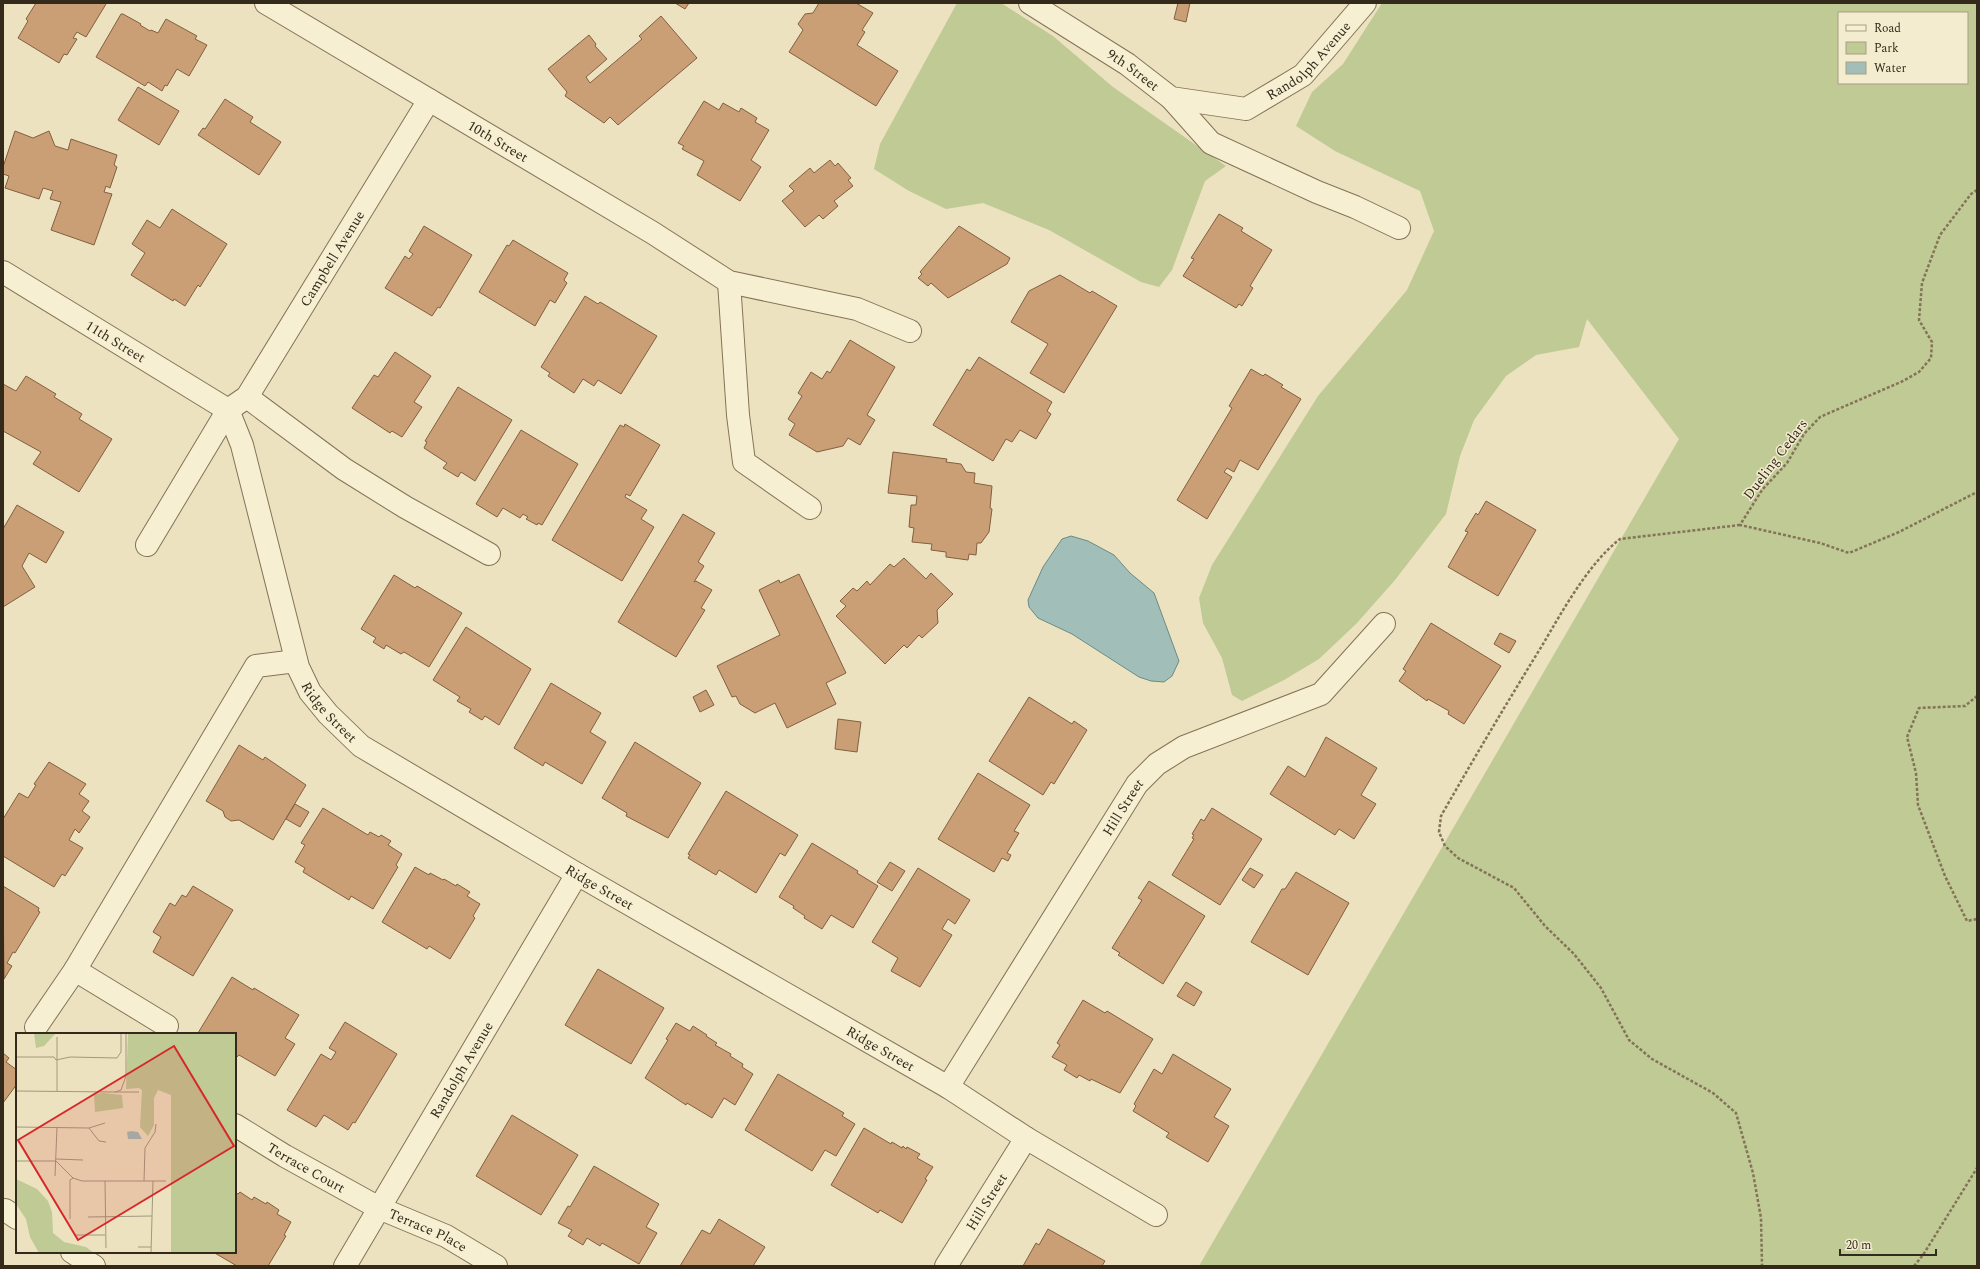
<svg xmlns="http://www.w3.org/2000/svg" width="1980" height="1269" viewBox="0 0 1980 1269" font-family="Spectral,serif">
<rect width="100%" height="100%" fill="#ece2bf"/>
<g fill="#bfca94" fill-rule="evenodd">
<polygon points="957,3 1001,3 1053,36 1113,87 1226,166 1205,181 1172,270 1159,287 1141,282 1049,230 983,203 946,209 909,191 874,169 880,144"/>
<path d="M1382,3h595v1263h-778l480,-827 -92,-120 -8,28 -43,8 -30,21 -32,44 -14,36 -14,58 -51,66 -38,43 -38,36 -35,21 -42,21 -10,-6 -10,-37 -19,-35 -4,-25 13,-33 106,-169 89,-106 27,-59 -14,-40 -85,-40 -39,-25 16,-34 31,-28zM1839,13h128v70h-128z"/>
</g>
<polygon fill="#a2beb8" stroke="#6a8c86" points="1071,536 1088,541 1114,555 1130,573 1154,593 1179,661 1172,676 1164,682 1151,681 1139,677 1072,634 1038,618 1029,607 1028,600 1043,567 1062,539"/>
<g fill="#ca9f76" stroke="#835f3f">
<polygon points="36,3 105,3 106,4 86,37 77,32 73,38 77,39 67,55 64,54 59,63 18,38 28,21 26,19"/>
<polygon points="675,3 689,3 685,9"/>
<polygon points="819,3 856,3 873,13 862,30 865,32 857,45 898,71 876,106 789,52 803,30 798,24 805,14 813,13"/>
<polygon points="1178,3 1190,3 1186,22 1174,19"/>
<polygon points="121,14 123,14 141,24 140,25 150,31 151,30 158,33 166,19 197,36 195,39 207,45 189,76 177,69 167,86 165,85 162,91 148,82 145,86 96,57"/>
<polygon points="661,16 697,58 618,125 610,117 604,123 565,96 567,92 548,69 589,35 596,44 595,46 607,59 586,77 590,83 642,39 639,36"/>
<polygon points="138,87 179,111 159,145 118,120"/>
<polygon points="225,99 253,117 250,122 281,142 259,175 198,135 203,128 205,129"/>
<polygon points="704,101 719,110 723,103 739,112 741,108 757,118 755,122 769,130 751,160 761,167 740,201 697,175 704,161 682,149 684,146 678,143"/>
<polygon points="15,131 33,138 49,131 55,146 68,150 71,139 117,155 114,165 117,167 110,188 106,186 104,192 112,194 94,245 51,230 61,202 50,199 53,191 43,188 39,199 5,188 9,176 3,174 3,167"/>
<polygon points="830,160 835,166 838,163 851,178 848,180 853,186 834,201 838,206 823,219 819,215 805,227 782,201 794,191 789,186 810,168 814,173"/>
<polygon points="172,209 227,244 200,287 198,285 185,306 174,299 173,301 131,275 145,253 132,244 147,220 160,228"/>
<polygon points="1219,214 1243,228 1241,231 1272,250 1250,286 1253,288 1242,306 1239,304 1236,308 1183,276 1194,259 1191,258"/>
<polygon points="424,226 472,255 440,308 438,307 432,316 385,288 405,256 409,259 413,254 409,251"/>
<polygon points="959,226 1010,258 1007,264 948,298 931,283 928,286 918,278 922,274 920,272"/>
<polygon points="513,240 568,273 564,280 567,283 555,303 550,300 535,326 479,292 507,245 509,246"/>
<polygon points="1060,275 1090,293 1092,291 1117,306 1064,393 1030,373 1048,344 1011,322 1029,291"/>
<polygon points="585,296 598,304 600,302 657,336 621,394 598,380 594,386 583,379 574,393 548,376 550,373 541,367"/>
<polygon points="850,340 895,367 867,415 875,420 860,445 848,438 843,446 817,452 789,435 795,424 788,419 802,396 798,393 811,372 822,379 827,371 830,373"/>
<polygon points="395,352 431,376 414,402 422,407 402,437 392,431 390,433 352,408 374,375 378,377"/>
<polygon points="979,357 1052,402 1047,411 1051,414 1036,439 1020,430 1012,442 1006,439 993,461 933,425 967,369 970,371"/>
<polygon points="1251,369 1263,376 1265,374 1283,385 1281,387 1301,399 1258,470 1240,460 1234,472 1227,468 1224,472 1232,477 1207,519 1177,500 1232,408 1229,406"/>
<polygon points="26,376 56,394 54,397 82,414 79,419 112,439 79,492 33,464 41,452 3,431 3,384 16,391"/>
<polygon points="458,387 512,420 475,481 461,472 458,477 443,468 447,463 424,448 427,442 425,441"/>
<polygon points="625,424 660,445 630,496 626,494 625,497 647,510 641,519 654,527 622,581 552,540 620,425 624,427"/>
<polygon points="521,430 578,464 542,525 538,523 537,525 526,519 528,517 523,514 520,518 503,508 497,517 476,504"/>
<polygon points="893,452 947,459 946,462 961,464 966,472 975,473 974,483 992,486 990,508 992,509 989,532 981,543 977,543 976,555 969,554 968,560 946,557 946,552 931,550 932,544 912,542 914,528 909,527 911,505 916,505 917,496 888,493"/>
<polygon points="1486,501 1536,530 1498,596 1448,567 1468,532 1465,531 1476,513 1478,515"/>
<polygon points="17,505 64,532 46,563 29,553 22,566 35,587 3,607 3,529"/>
<polygon points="683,514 715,533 698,562 704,566 694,582 696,581 712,590 701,608 705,610 676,657 618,622"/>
<polygon points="904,558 926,579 931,573 953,594 937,610 938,623 922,638 919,635 907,648 904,645 885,664 836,616 846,606 840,601 853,588 857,591 867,581 870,585 890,564 894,567"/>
<polygon points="799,574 846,673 826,683 836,704 787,728 775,703 755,713 740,704 736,696 732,697 717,666 780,635 759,590 779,580 780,583"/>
<polygon points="394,575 415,588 417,586 462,613 429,667 404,652 401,654 386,645 384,649 373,642 376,638 361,629"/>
<polygon points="1431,623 1501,666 1464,724 1448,714 1449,711 1428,699 1427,701 1399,681 1406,671 1403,669"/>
<polygon points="466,627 531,669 499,725 485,716 482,720 469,712 471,709 457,701 460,697 433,680"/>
<polygon points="1500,633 1516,641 1509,653 1494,644"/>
<polygon points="551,683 601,713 590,732 606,742 582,784 545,762 543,766 514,748"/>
<polygon points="706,690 714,705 700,712 693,697"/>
<polygon points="1029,697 1072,724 1074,721 1087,730 1054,784 1051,782 1043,795 989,761"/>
<polygon points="838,719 861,722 857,752 835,749"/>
<polygon points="1326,737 1377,768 1361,795 1376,804 1354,839 1339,829 1335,835 1270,794 1288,766 1305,777"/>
<polygon points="635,742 701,783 668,838 626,816 627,813 602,798"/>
<polygon points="239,745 263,760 265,757 306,785 273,840 239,820 231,821 225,817 223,811 206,801"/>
<polygon points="49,762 86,784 79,794 89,801 82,811 90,817 79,833 75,829 69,840 83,848 65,876 62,874 54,887 3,856 3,819 19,793 28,798 36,785 34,784"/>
<polygon points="978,773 1030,805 1014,831 1019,833 1007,853 1011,855 1008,861 1002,858 994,872 938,839"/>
<polygon points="726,791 798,835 785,856 780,853 756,893 719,870 716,875 688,858 690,855 688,854"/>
<polygon points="295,804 309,812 300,827 286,819"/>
<polygon points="323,808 368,835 370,832 379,837 381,835 391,841 388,845 402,854 396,865 398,867 373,909 351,896 349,900 303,872 305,868 295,862 305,845 301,843"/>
<polygon points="1212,808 1262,839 1220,905 1172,875 1194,839 1192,838 1194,835 1192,834 1201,819 1204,821"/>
<polygon points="812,843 858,871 857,873 878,886 853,928 831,915 822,929 804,918 805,916 793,908 794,906 779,897"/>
<polygon points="890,862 905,871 892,891 877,882"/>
<polygon points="415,867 429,875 430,873 443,880 444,879 456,886 457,884 470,892 467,896 480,904 473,916 475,918 450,959 429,946 427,949 382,922"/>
<polygon points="918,868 970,900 955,924 948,919 942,929 952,935 920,987 891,971 898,958 872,942"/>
<polygon points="1250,868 1263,875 1254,888 1242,880"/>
<polygon points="1296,872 1349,903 1308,975 1251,942 1282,889 1285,889"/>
<polygon points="1149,881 1205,916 1163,984 1118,955 1120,953 1112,948 1142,900 1138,898"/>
<polygon points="3,886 39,908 38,911 40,912 15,953 13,952 7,963 12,966 4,979"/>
<polygon points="193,886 233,910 193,976 153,952 161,937 153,932 170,903 175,906 182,895 186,897"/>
<polygon points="598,969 664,1008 631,1064 565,1025"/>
<polygon points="232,977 253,990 254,988 299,1015 285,1038 295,1044 275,1076 239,1055 237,1057 235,1056 235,1034 198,1033"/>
<polygon points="1186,982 1202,992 1194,1006 1177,996"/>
<polygon points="1083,1000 1105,1013 1107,1011 1153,1039 1120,1093 1091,1079 1090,1081 1079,1075 1077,1078 1064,1070 1067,1065 1052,1057 1060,1045 1057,1043"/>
<polygon points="345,1022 397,1054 355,1123 353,1122 348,1130 324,1115 316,1127 287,1110 321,1054 331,1060 336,1052 329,1048"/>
<polygon points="676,1023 690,1031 693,1026 707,1035 706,1036 717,1043 715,1045 731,1054 730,1056 743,1064 742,1067 753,1074 735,1105 724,1098 712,1118 687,1103 686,1105 645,1078 668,1040 666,1039"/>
<polygon points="3,1053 9,1058 6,1062 17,1070 17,1084 3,1103"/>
<polygon points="1173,1054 1231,1089 1214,1117 1229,1126 1208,1162 1166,1137 1169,1133 1133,1111 1136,1106 1134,1104 1154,1069 1162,1074"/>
<polygon points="778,1074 844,1113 842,1116 855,1124 836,1156 825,1150 812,1171 745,1130"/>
<polygon points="512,1115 578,1155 541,1215 476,1176"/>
<polygon points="864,1128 891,1144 892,1142 902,1148 903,1146 906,1149 907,1147 920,1154 917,1158 933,1167 925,1179 927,1180 902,1223 880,1210 878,1213 831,1185"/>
<polygon points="594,1166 659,1204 646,1227 657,1233 639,1264 602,1243 600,1246 587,1238 583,1245 568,1236 572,1230 558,1223 568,1206 570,1207"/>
<polygon points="235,1192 238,1194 240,1192 252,1200 254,1197 266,1204 267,1202 279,1210 277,1214 291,1222 284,1235 286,1236 268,1266 237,1266 213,1252 235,1252"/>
<polygon points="719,1219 765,1247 753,1266 680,1266 702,1230 710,1234"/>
<polygon points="1048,1229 1105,1261 1102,1266 1023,1266 1036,1243 1039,1245"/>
</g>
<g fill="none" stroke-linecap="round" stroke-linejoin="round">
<g stroke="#847358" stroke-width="24">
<g id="minor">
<path id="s1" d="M266,3l387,230 76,49 128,27 53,22"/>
<path id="s2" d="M1030,3l97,61 44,34 75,11 57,-34 62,-72"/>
<polyline points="1171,98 1211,143 1317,192 1355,207 1399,228"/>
<path id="s3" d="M3,272l225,138"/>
<polyline points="729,282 738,415 744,462 810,508"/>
<polyline points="247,397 344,469 405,507 489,554"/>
<path id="s4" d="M228,410l14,35 56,222 12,25 18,22 33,32 216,128 371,213 78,51 130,77"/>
<path id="s5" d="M147,545l81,-135 19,-13 182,-297"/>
<polyline points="75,970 167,1026"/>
<polyline points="36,1027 75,970 256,666 296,661"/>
<path id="s6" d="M948,1087l189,-303 20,-20 27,-17 137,-53 63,-70"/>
<path id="s7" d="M235,1125l50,31 94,52 67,28 50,30"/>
<polyline points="5,1210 17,1218"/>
<polyline points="72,1252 94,1266"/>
<path id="s8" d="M345,1266l232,-392"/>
<path id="s9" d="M946,1266l80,-128"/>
</g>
</g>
<g stroke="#847358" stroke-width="2.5" stroke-dasharray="3 2" stroke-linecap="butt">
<polyline points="1977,190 1971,194 1940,235 1922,283 1919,320 1932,342 1931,358 1919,372 1903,381 1820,417 1804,434 1787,463 1762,490 1740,525 1820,543 1849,553 1899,532 1977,492"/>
<path d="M1740,525l-120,14c-31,24 -57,71 -77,105 -35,57 -69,114 -102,172l-2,16 6,14 13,12 56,30 31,38 29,28 27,34 28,52 23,19 61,34 23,20 17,60 8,45 1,48"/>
<polyline points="1977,696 1965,706 1919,708 1907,737 1916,773 1918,805 1945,876 1967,921 1977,919"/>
<polyline points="1914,1266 1923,1255 1977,1168"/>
</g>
<use href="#minor" stroke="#f7efd2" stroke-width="22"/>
</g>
<g text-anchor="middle" stroke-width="3" stroke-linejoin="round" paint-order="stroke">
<g font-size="14" fill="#342a1c" stroke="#f4eccf">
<text dy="5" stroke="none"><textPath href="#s2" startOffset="326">Randolph Avenue</textPath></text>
<text dy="5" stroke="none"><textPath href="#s2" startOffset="123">9th Street</textPath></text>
<text dy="5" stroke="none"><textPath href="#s1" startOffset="270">10th Street</textPath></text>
<text dy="5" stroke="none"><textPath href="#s5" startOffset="343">Campbell Avenue</textPath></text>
<text dy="5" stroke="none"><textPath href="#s3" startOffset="132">11th Street</textPath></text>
<text transform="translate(1775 459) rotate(-53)" y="5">Dueling Cedars</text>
<text dy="5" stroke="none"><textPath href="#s4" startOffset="322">Ridge Street</textPath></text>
<text dy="5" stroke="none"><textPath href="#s6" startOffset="330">Hill Street</textPath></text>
<text dy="5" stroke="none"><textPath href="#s4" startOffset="646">Ridge Street</textPath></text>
<text dy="5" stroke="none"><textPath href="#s4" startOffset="970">Ridge Street</textPath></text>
<text dy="5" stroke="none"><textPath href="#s8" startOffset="228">Randolph Avenue</textPath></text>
<text dy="5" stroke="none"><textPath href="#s7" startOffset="83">Terrace Court</textPath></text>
<text dy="5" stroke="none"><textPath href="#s9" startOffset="76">Hill Street</textPath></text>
<text dy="5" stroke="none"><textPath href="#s7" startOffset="220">Terrace Place</textPath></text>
</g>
</g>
<g transform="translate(16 1033)">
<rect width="220" height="220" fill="#ece2bf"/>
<path d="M18,0h22l-12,13 -8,2zM112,0h108v220h-65v-158l-13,-5 -4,8v27l-6,11 -8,-9 2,-37 -3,-2 -13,1zM87,60l19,2 1,13 -28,4 -1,-18zM0,146l21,10 11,12 4,11 1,21 11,9 22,5 8,6h-55l-9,-16 -4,-18 -10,-15z" fill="#bfca94"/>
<path d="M115,98l7,1 4,7h-14l-1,-7z" fill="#a2beb8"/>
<path fill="none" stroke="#a2987e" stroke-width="1" d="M0,24h38l2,3 14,-3 47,1 4,-6v-19M0,58l99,1 6,-2 5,-14v-43M41,58v-54M99,59h24M0,94l73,1 16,-5M73,95l10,13 7,1M40,126l27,1M0,128h40M40,128l17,17 9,3h84M39,143l2,-49M89,148l1,67M128,148l1,-33 10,-16 1,-8M72,184l64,-1M54,186v-39l3,-2M60,202h29M122,214h13M135,220l2,-72"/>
<path fill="#d62828" fill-opacity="0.15" stroke="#d62828" stroke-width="2" d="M158,13l60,100 -156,94 -60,-100z"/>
<rect width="220" height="220" fill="none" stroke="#342a1c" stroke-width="2"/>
</g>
<rect width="1980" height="1269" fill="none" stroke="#342a1c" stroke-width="8"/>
<rect x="1838" y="12" width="130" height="72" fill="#f4eccf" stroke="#a79e87"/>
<rect x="1846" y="25" width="20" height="6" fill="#f7efd2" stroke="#a79e87"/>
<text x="1874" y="32" font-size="12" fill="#342a1c">Road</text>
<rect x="1846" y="42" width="20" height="12" fill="#bfca94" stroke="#a79e87"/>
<text x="1874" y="52" font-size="12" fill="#342a1c">Park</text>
<rect x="1846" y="62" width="20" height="12" fill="#a2beb8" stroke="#a79e87"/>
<text x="1874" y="72" font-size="12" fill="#342a1c">Water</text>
<path d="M1840 1249v6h96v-6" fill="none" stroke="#342a1c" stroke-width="2"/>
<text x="1846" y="1249" font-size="12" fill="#342a1c" stroke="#f4eccf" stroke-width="3" paint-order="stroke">20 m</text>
</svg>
